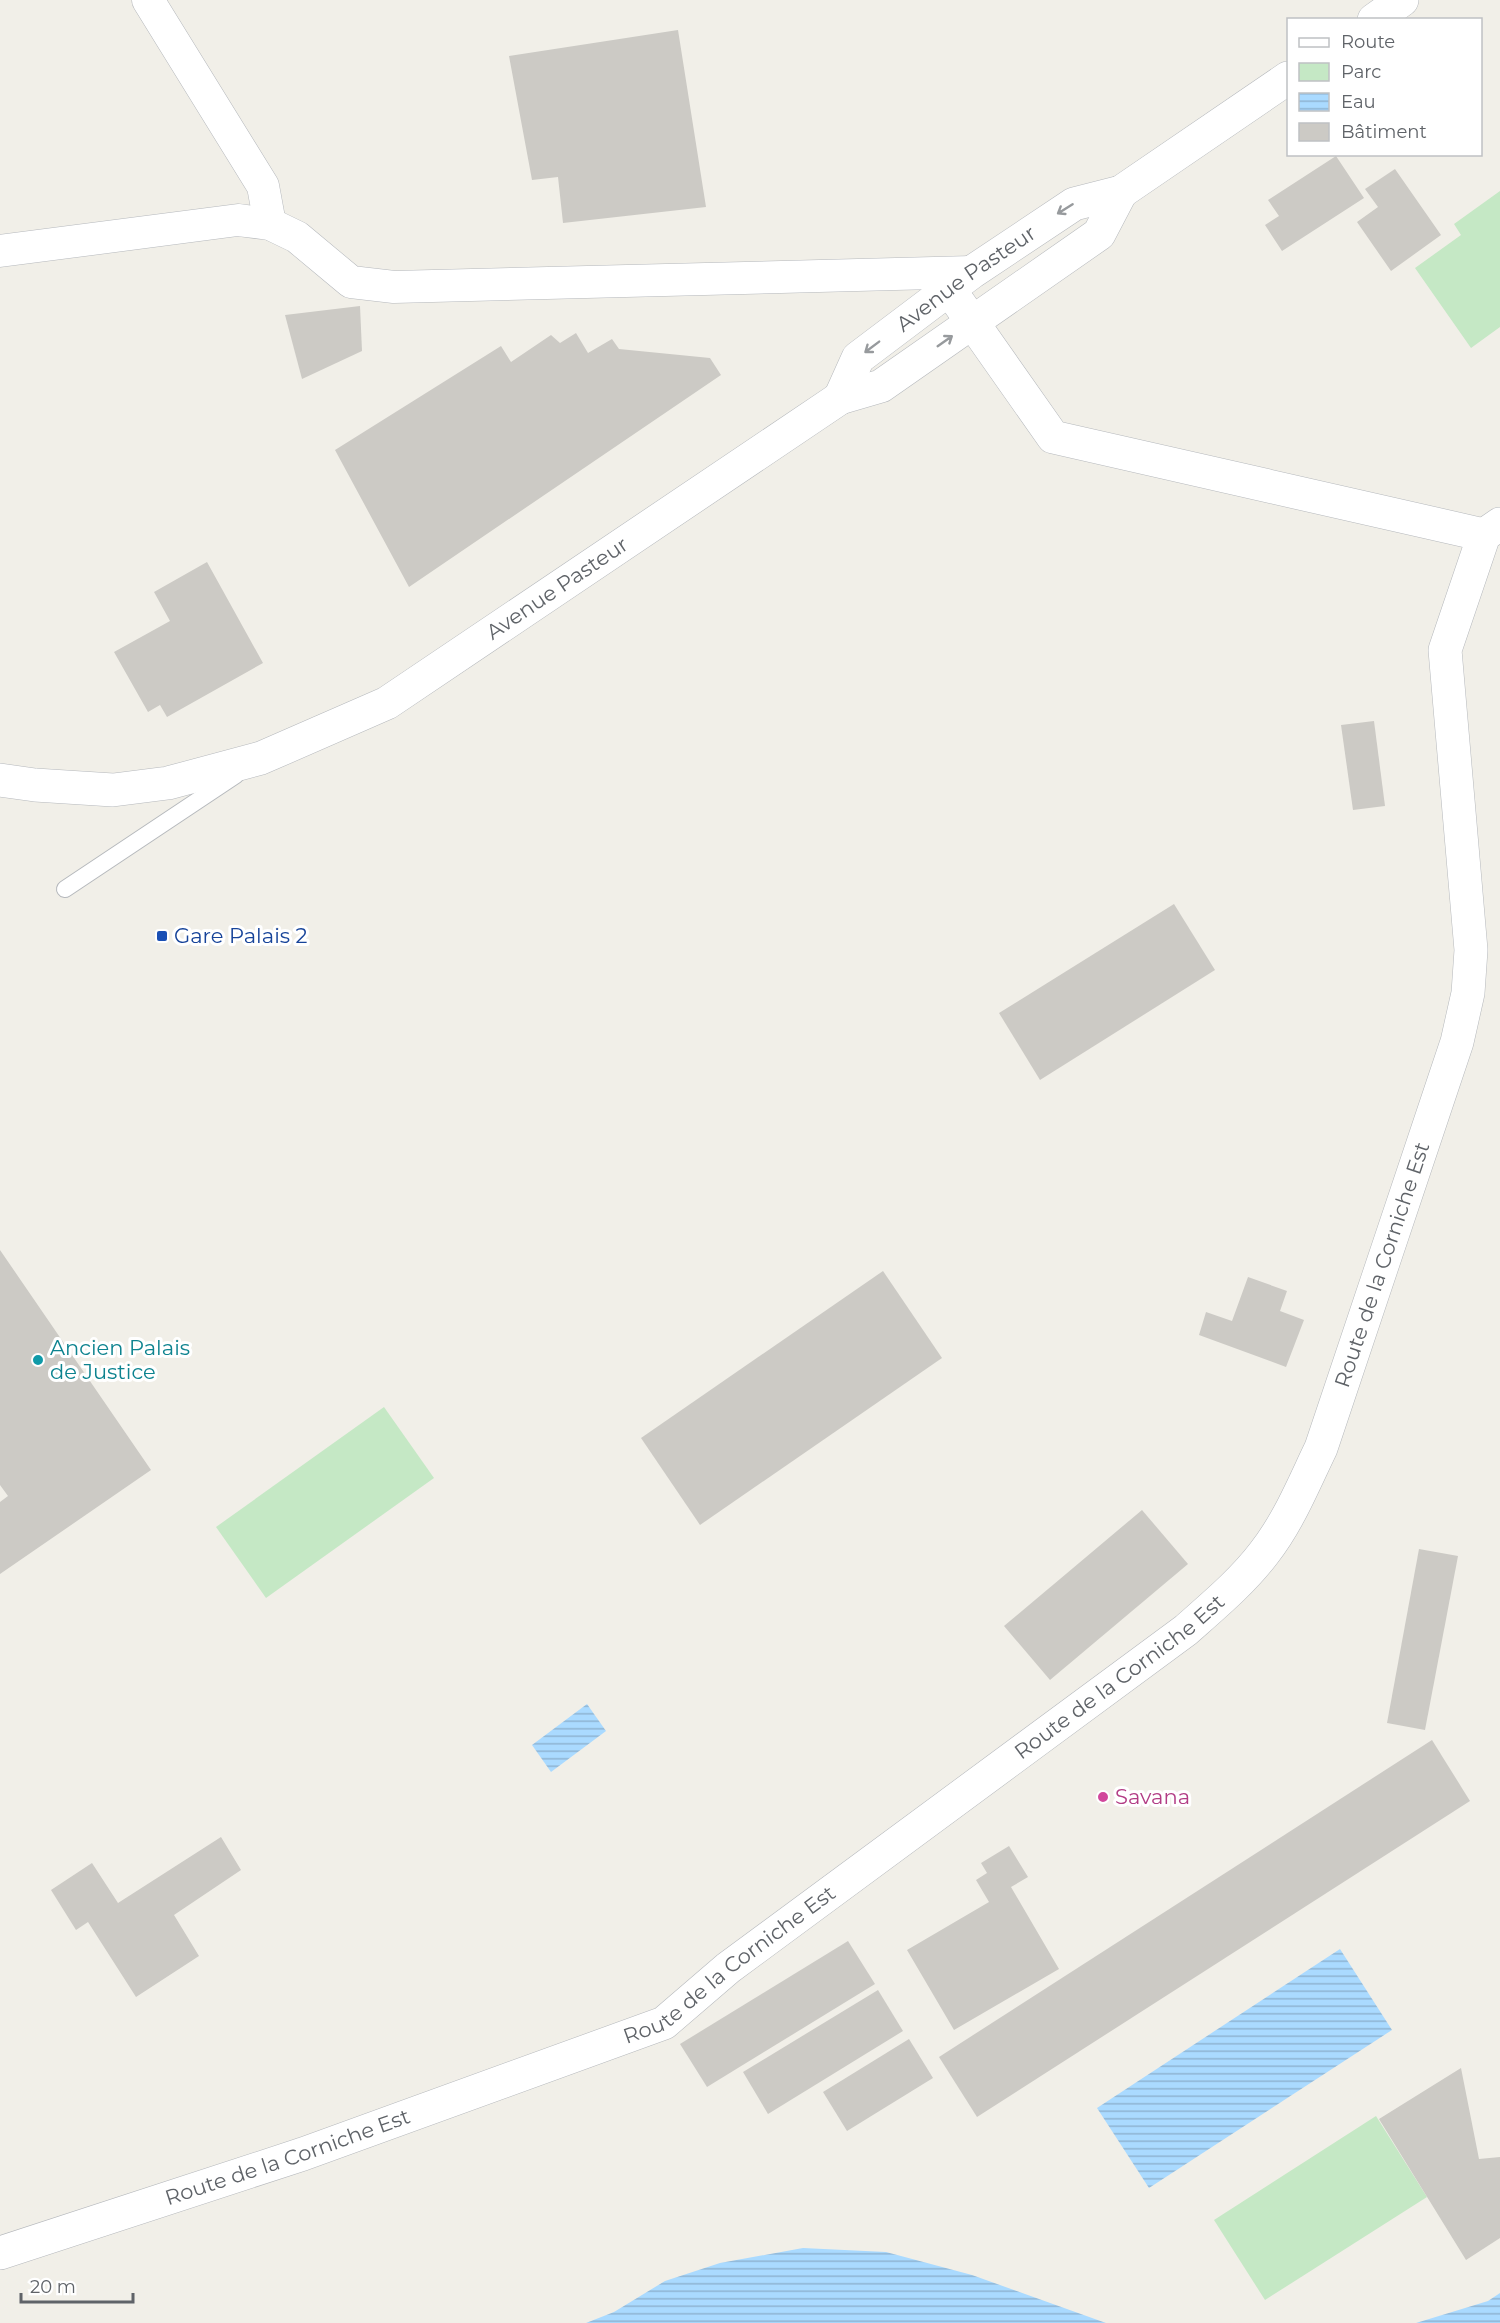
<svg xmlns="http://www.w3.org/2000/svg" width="1500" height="2323" viewBox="0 0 1500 2323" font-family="Montserrat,sans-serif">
<defs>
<pattern id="water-rules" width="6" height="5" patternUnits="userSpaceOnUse" patternTransform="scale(1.5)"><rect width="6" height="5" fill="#aadaff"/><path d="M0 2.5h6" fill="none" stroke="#8eb4d2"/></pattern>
</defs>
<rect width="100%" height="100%" fill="#f1efe8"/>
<g fill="#c5e8c5">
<polygon points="1500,191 1500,327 1471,348 1415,268 1461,235 1454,224"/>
<polygon points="384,1407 434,1478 266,1598 216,1527"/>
<polygon points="1376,2116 1427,2197 1265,2300 1214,2220"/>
</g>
<g fill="url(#water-rules)">
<polygon points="587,1704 606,1731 551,1772 532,1745"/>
<polygon points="1340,1949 1392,2030 1149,2188 1097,2108"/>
<polygon points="803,2248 886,2252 972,2275 1106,2323 586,2323 614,2312 665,2281 720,2263"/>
<polygon points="1500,2293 1500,2323 1416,2323 1488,2301"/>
</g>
<g fill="#cccac5">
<polygon points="678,30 706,207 563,223 558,177 532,180 509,56"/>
<polygon points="1336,156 1364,198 1282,251 1265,225 1279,216 1268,200"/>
<polygon points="1395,169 1441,235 1391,271 1357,222 1378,207 1365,189"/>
<polygon points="360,306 362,351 302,379 285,315"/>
<polygon points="576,333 588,353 612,339 619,349 710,358 721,375 409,587 335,450 501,346 511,362 551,335 560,343"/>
<polygon points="207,562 263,663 167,717 160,705 148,712 114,652 170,621 154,592"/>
<polygon points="1374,721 1385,806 1353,810 1341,725"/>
<polygon points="1174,904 1215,970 1040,1080 999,1013"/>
<polygon points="0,1250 151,1470 0,1574 0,1502 8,1496 0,1485"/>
<polygon points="883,1271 942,1358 700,1525 641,1438"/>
<polygon points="1248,1277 1287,1291 1280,1311 1304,1320 1286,1367 1199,1335 1206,1312 1232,1321"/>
<polygon points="1142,1510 1188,1564 1050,1680 1004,1626"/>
<polygon points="1419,1549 1458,1556 1425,1730 1387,1723"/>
<polygon points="1432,1740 1470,1801 977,2117 939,2057"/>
<polygon points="221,1837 241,1870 174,1915 199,1956 136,1997 88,1922 76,1930 51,1890 92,1863 118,1903"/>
<polygon points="1009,1846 1028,1877 1011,1887 1059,1969 954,2030 907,1950 989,1902 976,1880 987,1873 981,1863"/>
<polygon points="848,1941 875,1984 707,2087 680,2044"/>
<polygon points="878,1990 903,2031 768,2114 743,2072"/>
<polygon points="909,2039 933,2078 847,2131 823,2092"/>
<polygon points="1461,2068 1479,2159 1500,2157 1500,2238 1466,2260 1379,2119"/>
</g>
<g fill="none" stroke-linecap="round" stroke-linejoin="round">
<g stroke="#b5b8bc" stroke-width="18">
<polyline id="service" points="65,889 236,775"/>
</g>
<g stroke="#b5b8bc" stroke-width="33">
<g id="minor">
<polyline points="148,0 263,186 270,224"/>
<polyline points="0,251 238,220 270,224 297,237 351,282 394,287 972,272"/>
</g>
</g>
<g stroke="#b5b8bc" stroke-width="34">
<g id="tertiary">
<polyline points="1374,20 1402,0"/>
<polyline points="949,289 1053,437 1484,535"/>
<path id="s1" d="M840,398l18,-40 114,-86 102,-68 47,-12 167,-114"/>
<path id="s2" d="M0,780l35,5 78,5 55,-7 93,-25 126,-55 453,-305 41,-12 218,-152 22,-42"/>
<path id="s3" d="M0,2253l303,-99 361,-131 64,-55 458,-338c27,-24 56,-48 78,-77 25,-32 40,-70 57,-105l136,-406 11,-49 3,-43 -26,-300 39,-115 16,-11"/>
</g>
</g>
<use href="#service" stroke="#fff" stroke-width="16"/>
<use href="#minor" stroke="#fff" stroke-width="32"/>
<use href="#tertiary" stroke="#fff" stroke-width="33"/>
</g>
<defs><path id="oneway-shaft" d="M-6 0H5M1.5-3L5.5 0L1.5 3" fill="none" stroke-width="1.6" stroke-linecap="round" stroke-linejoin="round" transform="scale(1.5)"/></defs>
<g stroke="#979a9d">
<use href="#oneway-shaft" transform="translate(1065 209) rotate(148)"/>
<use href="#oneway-shaft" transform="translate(945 341) rotate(-35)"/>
<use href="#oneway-shaft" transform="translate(872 347) rotate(143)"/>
</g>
<rect fill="#1a4fb4" stroke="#fff" stroke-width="2" x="156" y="930" width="12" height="12" rx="3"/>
<circle fill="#0f9aa8" stroke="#fff" stroke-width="2" cx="38" cy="1360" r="6"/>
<circle fill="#d1479c" stroke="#fff" stroke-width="2" cx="1103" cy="1797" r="6"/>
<g text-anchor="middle" stroke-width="6" stroke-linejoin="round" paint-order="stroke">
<g font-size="21" fill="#5f6368" stroke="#fff">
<text dy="7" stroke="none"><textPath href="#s1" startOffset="178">Avenue Pasteur</textPath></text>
<text dy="7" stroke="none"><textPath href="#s2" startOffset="608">Avenue Pasteur</textPath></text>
<text dy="7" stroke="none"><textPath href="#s3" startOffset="1779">Route de la Corniche Est</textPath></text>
<text dy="7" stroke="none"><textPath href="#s3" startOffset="1275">Route de la Corniche Est</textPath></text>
<text dy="7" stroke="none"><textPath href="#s3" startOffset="789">Route de la Corniche Est</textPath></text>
<text dy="7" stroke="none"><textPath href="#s3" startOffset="303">Route de la Corniche Est</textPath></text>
</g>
<g font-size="21" fill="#164399" stroke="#fff" text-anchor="start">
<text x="174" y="943">Gare Palais 2</text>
</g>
<g font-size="21" fill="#0d838f" stroke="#fff" text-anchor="start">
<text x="50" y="1355">Ancien Palais<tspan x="50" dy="24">de Justice</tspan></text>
</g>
<g font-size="21" fill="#b23c85" stroke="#fff" text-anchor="start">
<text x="1115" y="1804">Savana</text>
</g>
</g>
<rect x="1287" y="18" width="195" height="138" fill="#ffffff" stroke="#bfc1c3" stroke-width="1.5"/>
<rect x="1299" y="38" width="30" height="9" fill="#ffffff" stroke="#bfc1c3" stroke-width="1.5"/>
<text x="1341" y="48" font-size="18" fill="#5f6368">Route</text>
<rect x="1299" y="63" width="30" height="18" fill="#c5e8c5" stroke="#bfc1c3" stroke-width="1.5"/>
<text x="1341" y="78" font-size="18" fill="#5f6368">Parc</text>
<rect x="1299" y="93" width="30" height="18" fill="url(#water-rules)" stroke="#bfc1c3" stroke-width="1.5"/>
<text x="1341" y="108" font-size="18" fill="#5f6368">Eau</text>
<rect x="1299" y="123" width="30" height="18" fill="#cccac5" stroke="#bfc1c3" stroke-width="1.5"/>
<text x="1341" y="138" font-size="18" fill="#5f6368">Bâtiment</text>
<path d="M21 2293v9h112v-9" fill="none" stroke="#5f6368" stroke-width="3"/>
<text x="30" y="2293" font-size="18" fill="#5f6368" stroke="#ffffff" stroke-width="4.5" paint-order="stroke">20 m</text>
</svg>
